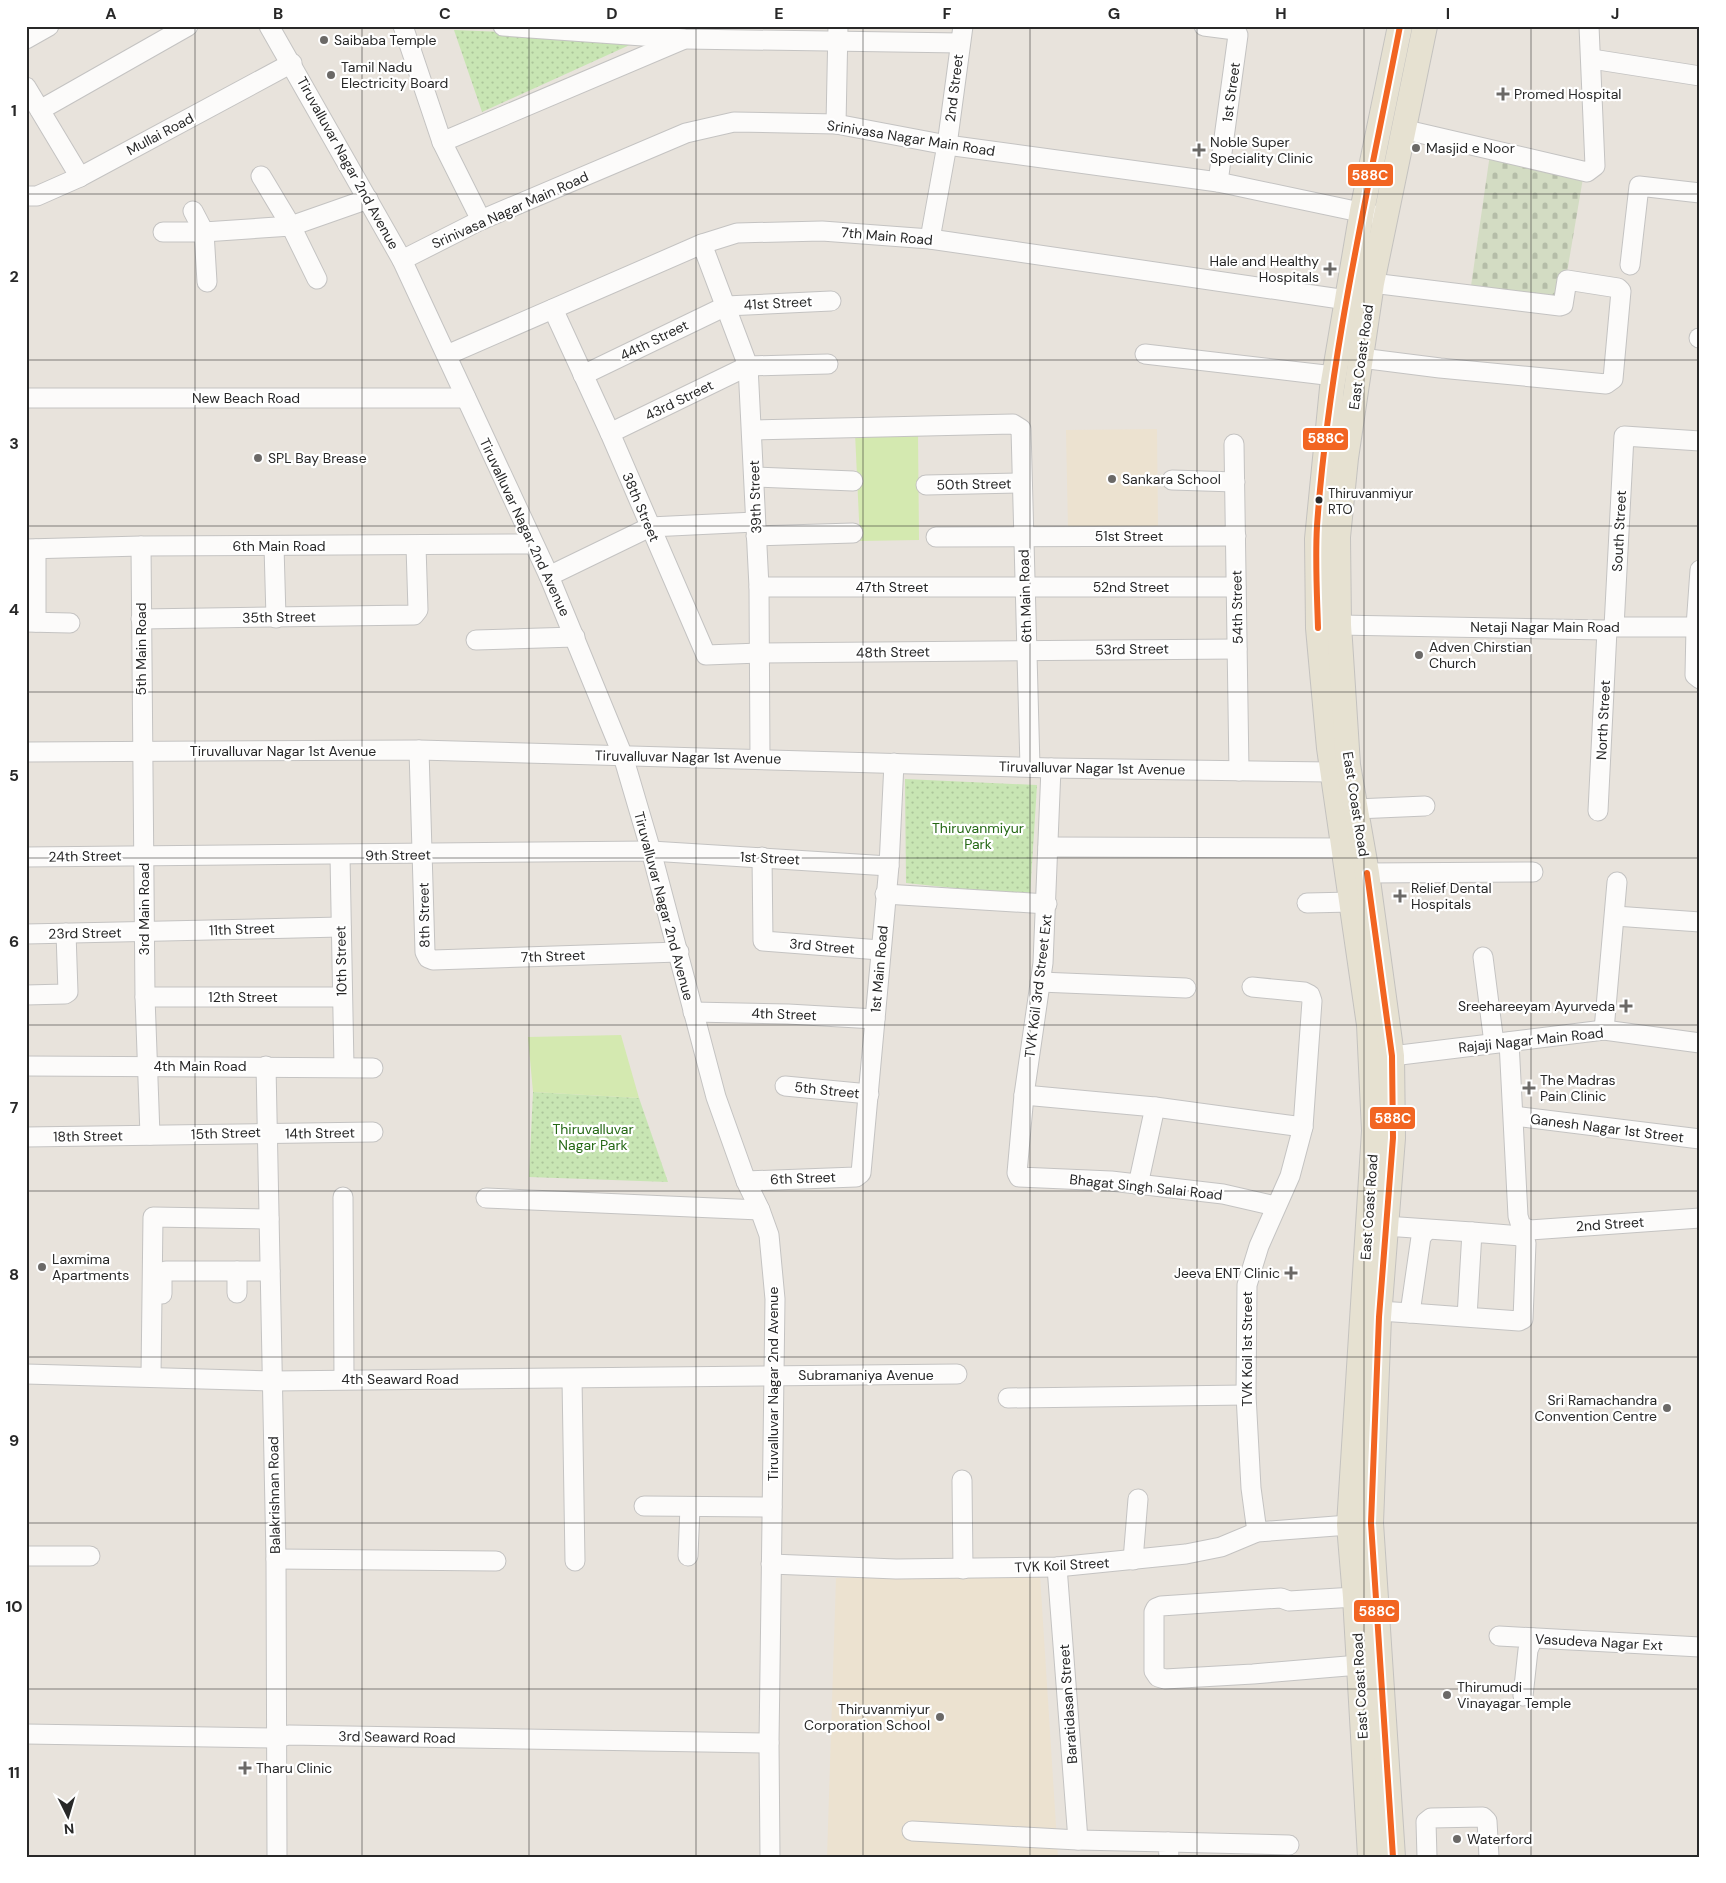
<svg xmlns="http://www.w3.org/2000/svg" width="1726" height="1883" viewBox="0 0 1726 1883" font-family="'DM Sans',sans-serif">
<defs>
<pattern id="cemetery-stones" width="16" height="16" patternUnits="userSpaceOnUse" patternTransform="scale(1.25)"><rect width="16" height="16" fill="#d3dcc3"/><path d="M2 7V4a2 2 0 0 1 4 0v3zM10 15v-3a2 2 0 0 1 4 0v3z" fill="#b5bda8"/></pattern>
<pattern id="park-dots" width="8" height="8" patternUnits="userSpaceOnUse" patternTransform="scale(1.25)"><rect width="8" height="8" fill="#c8e5b3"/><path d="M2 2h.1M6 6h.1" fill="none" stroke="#acc49a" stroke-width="1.8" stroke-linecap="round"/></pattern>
</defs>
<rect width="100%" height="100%" fill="#e8e3dc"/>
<g fill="#ece2d0">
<polygon points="1157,429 1158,529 1068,530 1066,430"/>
<polygon points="1040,1575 1058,1857 827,1857 836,1578"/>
</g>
<polygon fill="url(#cemetery-stones)" points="1490,154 1583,178 1562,302 1470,293"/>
<g fill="url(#park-dots)">
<polygon points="454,30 645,38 482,112"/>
<polygon points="905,779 1037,785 1030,896 906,883"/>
<polygon points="533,1092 639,1098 668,1182 529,1177"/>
</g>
<g fill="#d4e9b0">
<polygon points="855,433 918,433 919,540 860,541"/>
<polygon points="621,1035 639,1098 533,1092 528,1037"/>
</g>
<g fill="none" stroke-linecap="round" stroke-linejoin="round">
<g stroke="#c4c3c2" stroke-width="21">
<g id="minor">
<polyline points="269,26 402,260 549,576 623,756 651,851 716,1097 746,1181 760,1210 769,1235 775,1299 769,1743 770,1857"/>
<polyline points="403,26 442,142 481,220"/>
<polyline points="503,26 685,39 960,43"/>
<polyline points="1204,26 1235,30 1238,35 1218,182"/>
<polyline points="26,39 49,26"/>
<polyline points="1592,59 1700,76"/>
<polyline points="26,87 80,177"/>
<polyline points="40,110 188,26"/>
<polyline points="836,124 838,26"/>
<polyline points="1402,129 1587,172 1595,166 1589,26"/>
<polyline points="442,142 682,40"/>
<polyline points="261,176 291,226 317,279"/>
<polyline points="26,196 37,196 80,177 292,63"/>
<polyline points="193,211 204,232 207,282"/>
<polyline points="163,232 204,232 291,226 368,199"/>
<polyline points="930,239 947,145 963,26"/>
<polyline points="702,244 748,366 759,587 760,759"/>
<polyline points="402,260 481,220 686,133 734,122 836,124 947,145 1218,182 1374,215"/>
<polyline points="1630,265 1639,186 1700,193"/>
<polyline points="553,309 610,433 706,655 760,653 1237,649"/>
<polyline points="1699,338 1700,338"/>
<polyline points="1145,354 1334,376"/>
<polyline points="447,355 702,244 737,233 822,231 930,239 1347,300"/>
<polyline points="1361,358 1440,368 1606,384 1613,379 1621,291 1618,288 1567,280 1563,305 1560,306 1372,283"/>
<polyline points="583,375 726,306 831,301"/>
<polyline points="26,398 466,398"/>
<polyline points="752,430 1013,424 1021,429 1030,767"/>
<polyline points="610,433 748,366 828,364"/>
<polyline points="1234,444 1239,771"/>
<polyline points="754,477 853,481"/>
<polyline points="1172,480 1235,482"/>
<polyline points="926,485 1022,483"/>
<polyline points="756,536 853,533"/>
<polyline points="936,537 1236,536"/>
<polyline points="141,546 145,997 150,1135"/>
<polyline points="274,546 276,618"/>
<polyline points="26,549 141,546 532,544"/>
<polyline points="549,576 650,527 755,522"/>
<polyline points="759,587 1236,587"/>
<polyline points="141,619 414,615 418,610 416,546"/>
<polyline points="26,622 70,623"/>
<polyline points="36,622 36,549"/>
<polyline points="1339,625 1607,630 1614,627 1696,627 1695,675 1700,679"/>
<polyline points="1614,627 1624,436 1700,441"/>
<polyline points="1696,627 1700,570"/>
<polyline points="476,640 575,637"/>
<polyline points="419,750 425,952 428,958 433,960 679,952"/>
<polyline points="26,752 419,750 1051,768 1331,772 1344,767"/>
<polyline points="1051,768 1043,963 1024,1095 1017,1173 1019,1177 1111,1181 1223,1194 1275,1206"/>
<polyline points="1356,809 1425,806"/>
<polyline points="1598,811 1607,630"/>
<polyline points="1048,847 1344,848"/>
<polyline points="340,856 344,1067"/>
<polyline points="26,857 651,851 889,866"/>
<polyline points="762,857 763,941 880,950"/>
<polyline points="1367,873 1533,872"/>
<polyline points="885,894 1047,904"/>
<polyline points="1307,903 1352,902"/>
<polyline points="1615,916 1700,922"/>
<polyline points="26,934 341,927"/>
<polyline points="1483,957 1494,1043"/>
<polyline points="1040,982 1186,988"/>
<polyline points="1252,987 1304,992 1310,995 1312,1001 1303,1127 1290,1176 1259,1246 1247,1285 1246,1395 1251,1488 1257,1532"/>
<polyline points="26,995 65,994 68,992 66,933"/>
<polyline points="145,997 342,997"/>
<polyline points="693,1012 788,1014 875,1019"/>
<polyline points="1604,1030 1617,882"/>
<polyline points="1509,1042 1518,1216 1521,1226 1530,1230 1700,1218"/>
<polyline points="1392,1056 1604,1030 1700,1043"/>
<polyline points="26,1066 373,1068"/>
<polyline points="266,1066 276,1559 277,1857"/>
<polyline points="785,1086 869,1094"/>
<polyline points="1024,1095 1155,1107 1303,1127"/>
<polyline points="1514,1116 1700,1139"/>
<polyline points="26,1137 373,1132"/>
<polyline points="746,1181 856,1177 861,1173 889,866 894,763"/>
<polyline points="1138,1185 1155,1107"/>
<polyline points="343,1197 344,1379"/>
<polyline points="486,1198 760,1210"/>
<polyline points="1385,1226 1472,1232"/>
<polyline points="237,1271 237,1293"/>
<polyline points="162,1294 162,1277 166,1271 270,1271"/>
<polyline points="1379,1311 1410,1313 1421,1237 1427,1230"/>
<polyline points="1410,1313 1519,1321 1523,1319 1526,1243 1521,1236 1472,1232 1467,1317"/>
<polyline points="26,1374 272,1381 957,1374"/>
<polyline points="151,1376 153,1217 269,1219"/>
<polyline points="572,1379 575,1561"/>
<polyline points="1008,1398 1246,1395"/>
<polyline points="962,1480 963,1569"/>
<polyline points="644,1506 772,1507"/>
<polyline points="26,1556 90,1556"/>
<polyline points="688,1556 690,1507"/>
<polyline points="276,1559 496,1561"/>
<polyline points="1133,1560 1138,1499"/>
<polyline points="771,1564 896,1569 1057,1567 1186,1554 1221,1547 1257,1532 1362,1524"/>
<polyline points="1057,1567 1078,1840"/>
<polyline points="1355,1597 1289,1601 1281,1598 1161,1606 1156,1608 1154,1612 1154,1671 1158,1677 1165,1679 1253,1674 1359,1665"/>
<polyline points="1499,1636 1700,1647"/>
<polyline points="1523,1696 1528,1650 1533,1638"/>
<polyline points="26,1734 276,1738 289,1735 769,1743"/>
<polyline points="912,1831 1078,1840 1168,1842 1169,1857"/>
<polyline points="1168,1842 1289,1845"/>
<polyline points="1427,1857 1426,1822 1431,1818 1483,1817 1487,1821 1489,1857"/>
</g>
</g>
<g stroke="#c4c2bf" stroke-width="26">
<g id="major">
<polyline points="1370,1857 1355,1597 1349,1525 1374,1131 1369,1025 1329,748 1318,628 1317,539 1332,388 1362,211 1400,26"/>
<polyline points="1393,1857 1371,1523 1379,1317 1393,1138 1392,1056 1367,873 1348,765 1339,625 1338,537 1346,458 1372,283 1425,26"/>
</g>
</g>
<use href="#minor" stroke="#fcfbfa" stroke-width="19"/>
<use href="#major" stroke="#e6e1d1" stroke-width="24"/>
<g stroke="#fff" stroke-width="10">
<g id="bus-1">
<path d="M1318,628c-1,-34 -3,-68 -1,-102 12,-169 51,-334 83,-500"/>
<polyline points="1367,873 1392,1056 1393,1138 1379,1317 1371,1523 1393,1857"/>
</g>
</g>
<use href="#bus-1" stroke="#f26522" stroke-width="6"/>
</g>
<path fill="none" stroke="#282828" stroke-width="1" stroke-opacity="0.55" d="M195,26v1831M362,26v1831M529,26v1831M696,26v1831M863,26v1831M1030,26v1831M1197,26v1831M1364,26v1831M1531,26v1831M26,194h1674M26,360h1674M26,526h1674M26,692h1674M26,858h1674M26,1025h1674M26,1191h1674M26,1357h1674M26,1523h1674M26,1689h1674"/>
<g fill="#6b6967" stroke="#fff" stroke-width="2">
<circle cx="324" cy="40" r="5"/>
<circle cx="331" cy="75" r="5"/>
<path d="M1500.5 86.5h5v5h5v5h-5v5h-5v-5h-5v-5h5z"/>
<circle cx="1416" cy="148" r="5"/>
<path d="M1196.5 142.5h5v5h5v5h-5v5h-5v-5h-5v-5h5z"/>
<path d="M1327.5 261.5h5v5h5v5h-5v5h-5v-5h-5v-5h5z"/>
<circle cx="258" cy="458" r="5"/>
<circle cx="1112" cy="479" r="5"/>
<circle cx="1419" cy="655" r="5"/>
<path d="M1397.5 888.5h5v5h5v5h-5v5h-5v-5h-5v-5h5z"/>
<path d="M1623.5 998.5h5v5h5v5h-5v5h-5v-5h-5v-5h5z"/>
<path d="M1526.5 1080.5h5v5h5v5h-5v5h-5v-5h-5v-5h5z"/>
<circle cx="42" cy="1267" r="5"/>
<path d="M1288.5 1265.5h5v5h5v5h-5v5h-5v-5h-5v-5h5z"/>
<circle cx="1667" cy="1408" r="5"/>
<circle cx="1447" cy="1695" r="5"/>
<circle cx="940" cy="1717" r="5"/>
<path d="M242.5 1760.5h5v5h5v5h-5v5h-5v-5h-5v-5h5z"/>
<circle cx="1457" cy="1839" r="5"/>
</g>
<circle fill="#282828" stroke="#fff" stroke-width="2" cx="1319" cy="500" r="4.5"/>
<g text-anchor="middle" stroke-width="4.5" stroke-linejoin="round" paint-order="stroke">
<g font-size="13" fill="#282828" stroke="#fff" text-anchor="start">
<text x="1328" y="498">Thiruvanmiyur<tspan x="1328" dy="16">RTO</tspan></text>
</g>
<g font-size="14" fill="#282828" stroke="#fff" text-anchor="start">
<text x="334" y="45">Saibaba Temple</text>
<text x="341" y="72">Tamil Nadu<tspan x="341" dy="16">Electricity Board</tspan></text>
<text x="1514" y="99">Promed Hospital</text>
<text x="1210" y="147">Noble Super<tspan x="1210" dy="16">Speciality Clinic</tspan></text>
<text x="1426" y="153">Masjid e Noor</text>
<text x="1319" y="266" text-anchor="end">Hale and Healthy<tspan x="1319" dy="16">Hospitals</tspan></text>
<text x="268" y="463">SPL Bay Brease</text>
<text x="1122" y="484">Sankara School</text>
<text x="1429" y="652">Adven Chirstian<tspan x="1429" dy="16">Church</tspan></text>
<text x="1411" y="893">Relief Dental<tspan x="1411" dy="16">Hospitals</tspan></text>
<text x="1615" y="1011" text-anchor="end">Sreehareeyam Ayurveda</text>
<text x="1540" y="1085">The Madras<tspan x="1540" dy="16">Pain Clinic</tspan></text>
<text x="52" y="1264">Laxmima<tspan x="52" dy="16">Apartments</tspan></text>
<text x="1280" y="1278" text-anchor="end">Jeeva ENT Clinic</text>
<text x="1657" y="1405" text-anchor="end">Sri Ramachandra<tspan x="1657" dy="16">Convention Centre</tspan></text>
<text x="1457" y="1692">Thirumudi<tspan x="1457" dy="16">Vinayagar Temple</tspan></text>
<text x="930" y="1714" text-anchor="end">Thiruvanmiyur<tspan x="930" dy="16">Corporation School</tspan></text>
<text x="256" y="1773">Tharu Clinic</text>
<text x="1467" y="1844">Waterford</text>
</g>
<g font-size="14" fill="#282828" stroke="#fff">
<text transform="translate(954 88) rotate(-83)" y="5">2nd Street</text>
<text transform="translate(1231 92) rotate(-82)" y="5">1st Street</text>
<text transform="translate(160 134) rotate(-28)" y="5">Mullai Road</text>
<text transform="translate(911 138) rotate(9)" y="5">Srinivasa Nagar Main Road</text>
<text transform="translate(348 163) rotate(61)" y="5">Tiruvalluvar Nagar 2nd Avenue</text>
<text transform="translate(510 210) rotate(-24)" y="5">Srinivasa Nagar Main Road</text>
<text transform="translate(887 236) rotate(5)" y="5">7th Main Road</text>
<text transform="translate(778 303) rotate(-3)" y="5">41st Street</text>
<text transform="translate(654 340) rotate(-26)" y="5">44th Street</text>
<text transform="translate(1361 357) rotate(-82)" y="5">East Coast Road</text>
<text x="246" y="403">New Beach Road</text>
<text transform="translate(679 400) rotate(-26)" y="5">43rd Street</text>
<text transform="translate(974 484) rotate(-1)" y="5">50th Street</text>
<text transform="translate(755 497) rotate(-92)" y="5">39th Street</text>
<text transform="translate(641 507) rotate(67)" y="5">38th Street</text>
<text transform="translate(525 527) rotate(65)" y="5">Tiruvalluvar Nagar 2nd Avenue</text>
<text transform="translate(1619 531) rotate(-87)" y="5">South Street</text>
<text x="1129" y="541">51st Street</text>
<text x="279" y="551">6th Main Road</text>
<text x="892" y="592">47th Street</text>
<text x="1131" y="592">52nd Street</text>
<text transform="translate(1025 596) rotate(-92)" y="5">6th Main Road</text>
<text transform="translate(1237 607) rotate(-91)" y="5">54th Street</text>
<text transform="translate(279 617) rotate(-1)" y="5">35th Street</text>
<text x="1545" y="632">Netaji Nagar Main Road</text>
<text transform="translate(141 649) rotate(-90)" y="5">5th Main Road</text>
<text transform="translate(1132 649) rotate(-1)" y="5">53rd Street</text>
<text transform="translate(893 652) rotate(-1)" y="5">48th Street</text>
<text transform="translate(1603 720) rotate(-87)" y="5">North Street</text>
<text x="283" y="756">Tiruvalluvar Nagar 1st Avenue</text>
<text transform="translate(688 757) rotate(1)" y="5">Tiruvalluvar Nagar 1st Avenue</text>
<text transform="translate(1092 768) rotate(1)" y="5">Tiruvalluvar Nagar 1st Avenue</text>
<text transform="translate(1356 804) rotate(81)" y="5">East Coast Road</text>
<text transform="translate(398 855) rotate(-1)" y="5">9th Street</text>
<text transform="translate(85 856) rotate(-1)" y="5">24th Street</text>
<text transform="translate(770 858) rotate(3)" y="5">1st Street</text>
<text transform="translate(664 906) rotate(75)" y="5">Tiruvalluvar Nagar 2nd Avenue</text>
<text transform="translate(144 909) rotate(-90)" y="5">3rd Main Road</text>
<text transform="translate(424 915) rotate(-91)" y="5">8th Street</text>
<text transform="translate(242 929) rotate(-2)" y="5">11th Street</text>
<text transform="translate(85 933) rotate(-1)" y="5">23rd Street</text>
<text transform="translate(822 946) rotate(5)" y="5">3rd Street</text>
<text transform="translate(553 956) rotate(-2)" y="5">7th Street</text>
<text transform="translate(341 961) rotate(-91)" y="5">10th Street</text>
<text transform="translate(879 969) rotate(-85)" y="5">1st Main Road</text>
<text transform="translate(1038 986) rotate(-83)" y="5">TVK Koil 3rd Street Ext</text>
<text x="243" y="1002">12th Street</text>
<text transform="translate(784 1014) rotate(2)" y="5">4th Street</text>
<text transform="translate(1531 1040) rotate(-6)" y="5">Rajaji Nagar Main Road</text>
<text x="200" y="1071">4th Main Road</text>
<text transform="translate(827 1090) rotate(6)" y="5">5th Street</text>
<text transform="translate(1607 1128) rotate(7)" y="5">Ganesh Nagar 1st Street</text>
<text transform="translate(226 1133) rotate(-2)" y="5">15th Street</text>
<text transform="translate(320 1133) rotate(-1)" y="5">14th Street</text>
<text transform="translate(88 1136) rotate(-1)" y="5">18th Street</text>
<text transform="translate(803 1178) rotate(-2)" y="5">6th Street</text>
<text transform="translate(1146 1187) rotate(6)" y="5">Bhagat Singh Salai Road</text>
<text transform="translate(1369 1207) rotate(-86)" y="5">East Coast Road</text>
<text transform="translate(1610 1224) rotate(-4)" y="5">2nd Street</text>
<text transform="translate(1247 1349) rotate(-90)" y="5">TVK Koil 1st Street</text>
<text x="866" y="1380">Subramaniya Avenue</text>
<text x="400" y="1384">4th Seaward Road</text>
<text transform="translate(773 1384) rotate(-90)" y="5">Tiruvalluvar Nagar 2nd Avenue</text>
<text transform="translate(274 1495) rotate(-91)" y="5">Balakrishnan Road</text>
<text transform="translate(1062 1565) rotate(-3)" y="5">TVK Koil Street</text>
<text transform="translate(1599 1642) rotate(3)" y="5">Vasudeva Nagar Ext</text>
<text transform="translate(1360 1686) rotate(-93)" y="5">East Coast Road</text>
<text transform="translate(1068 1704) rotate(-94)" y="5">Baratidasan Street</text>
<text transform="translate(397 1737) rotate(1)" y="5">3rd Seaward Road</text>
</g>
<g font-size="14" fill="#256815" stroke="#fff">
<text x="978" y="833">Thiruvanmiyur<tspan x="978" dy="16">Park</tspan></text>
<text x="593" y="1134">Thiruvalluvar<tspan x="593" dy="16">Nagar Park</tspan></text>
</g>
</g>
<g stroke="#fff" stroke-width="2">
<rect x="1347" y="163" width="47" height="24" rx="5" fill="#f26522"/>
<rect x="1302" y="427" width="47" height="24" rx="5" fill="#f26522"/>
<rect x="1369" y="1106" width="47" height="24" rx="5" fill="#f26522"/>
<rect x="1353" y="1599" width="47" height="24" rx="5" fill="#f26522"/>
</g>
<g font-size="14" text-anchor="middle" font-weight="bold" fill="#fff">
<text x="1370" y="180">588C</text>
<text x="1326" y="443">588C</text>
<text x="1393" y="1123">588C</text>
<text x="1377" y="1616">588C</text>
</g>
<rect width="1726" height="1883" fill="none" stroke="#ffffff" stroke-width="55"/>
<g transform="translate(68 1816) rotate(175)" stroke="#ffffff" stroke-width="4" paint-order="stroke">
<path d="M0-4L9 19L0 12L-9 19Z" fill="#282828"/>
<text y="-8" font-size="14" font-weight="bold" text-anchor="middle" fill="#282828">N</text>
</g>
<rect x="28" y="28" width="1670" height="1828" fill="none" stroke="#282828" stroke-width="2"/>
<g font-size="16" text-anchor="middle" font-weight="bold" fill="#282828">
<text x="111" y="19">A</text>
<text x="278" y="19">B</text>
<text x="445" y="19">C</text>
<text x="612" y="19">D</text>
<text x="779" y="19">E</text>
<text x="947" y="19">F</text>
<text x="1114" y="19">G</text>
<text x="1281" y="19">H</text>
<text x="1448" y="19">I</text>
<text x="1615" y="19">J</text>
<text x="14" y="116">1</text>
<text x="14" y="282">2</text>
<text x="14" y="449">3</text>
<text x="14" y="615">4</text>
<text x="14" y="781">5</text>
<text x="14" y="947">6</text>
<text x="14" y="1113">7</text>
<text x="14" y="1280">8</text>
<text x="14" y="1446">9</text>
<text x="14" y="1612">10</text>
<text x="14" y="1778">11</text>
</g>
</svg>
